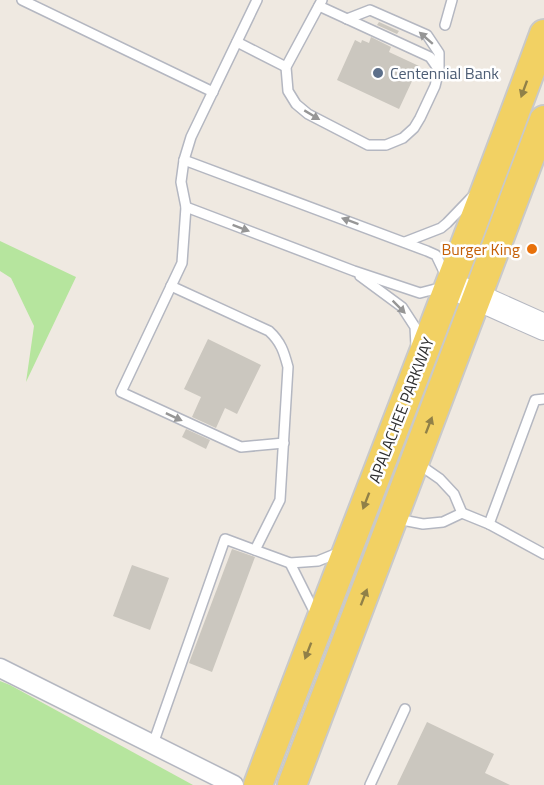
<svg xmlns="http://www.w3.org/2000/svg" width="544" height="785" viewBox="0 0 544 785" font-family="'Titillium Web',sans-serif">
<rect width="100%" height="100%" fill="#efe9e1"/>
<g fill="#b6e59e">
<polygon points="0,241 76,277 26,382 34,326 11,278 0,271"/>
<polygon points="0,681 10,685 193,785 0,785"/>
</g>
<g fill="#cbc7bf">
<polygon points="379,22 399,31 397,34 377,25"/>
<polygon points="371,37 391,47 389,52 419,66 399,109 337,80 355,40 361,43 362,40 369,43"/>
<polygon points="208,339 261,365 237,414 225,408 216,428 192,417 201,397 184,389"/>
<polygon points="186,429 210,440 206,449 182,437"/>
<polygon points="232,549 255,557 212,672 189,663"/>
<polygon points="132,565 169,578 150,630 113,616"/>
<polygon points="427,722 494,754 485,773 510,785 397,785"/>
</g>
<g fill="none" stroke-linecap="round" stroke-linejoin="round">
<g stroke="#b4b7c1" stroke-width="12">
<g id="lane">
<polyline points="22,0 213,92"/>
<polyline points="257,0 191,137 184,160 181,182 186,207 182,263 121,392 241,447 284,443"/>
<polyline points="322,0 286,67 288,91 296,104 308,114 368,145 386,145 403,138 414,128 420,118 435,86 439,70 439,53 427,35 370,10 347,19"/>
<polyline points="319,6 430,57 439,70"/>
<polyline points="445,25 452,0"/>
<polyline points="237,42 286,67"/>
<polyline points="184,160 427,251 436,255 446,276"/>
<polyline points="186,207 354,271 420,293 443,287"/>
<polyline points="405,242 441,228 447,223 473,196"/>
<polyline points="360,276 402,307 415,327 416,346"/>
<path d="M171,286l98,45c12,11 15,21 19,36l-8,133 -25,50"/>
<polyline points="417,463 440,479 454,494 462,513"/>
<polyline points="397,519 423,524 443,522 462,513 489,524 535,400 544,399"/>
<polyline points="489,524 544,554"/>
<polyline points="290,563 316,615"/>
<polyline points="153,744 225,539 290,563 318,561 340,552"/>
<polyline points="370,785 405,709"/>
</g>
</g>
<g stroke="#b4b7c1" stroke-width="21">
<polyline id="street" points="0,668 234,785"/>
</g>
<g stroke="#b4b7c1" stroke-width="28">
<polyline id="secondary" points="459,289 544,327"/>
</g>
<g stroke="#c9c9c9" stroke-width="32">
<g id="primary">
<path d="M258,785c94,-251 194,-500 286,-751"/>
<polyline points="292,785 544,120"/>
</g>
</g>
<use href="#lane" stroke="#fff" stroke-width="9"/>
<use href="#street" stroke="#fff" stroke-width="18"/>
<use href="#secondary" stroke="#fff" stroke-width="26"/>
<use href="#primary" stroke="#f2d163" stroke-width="28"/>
</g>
<defs><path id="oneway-solid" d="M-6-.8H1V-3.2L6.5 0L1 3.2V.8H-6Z" transform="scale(1.5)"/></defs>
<g fill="#969696">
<use href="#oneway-solid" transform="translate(426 38) rotate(-139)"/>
<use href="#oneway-solid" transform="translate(312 115) rotate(31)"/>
<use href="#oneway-solid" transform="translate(350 221) rotate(-160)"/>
<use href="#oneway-solid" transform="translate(241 228) rotate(21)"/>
<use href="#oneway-solid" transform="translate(399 307) rotate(45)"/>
<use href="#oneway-solid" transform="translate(174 417) rotate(25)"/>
</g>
<g fill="#908048">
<use href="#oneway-solid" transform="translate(524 89) rotate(110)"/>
<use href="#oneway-solid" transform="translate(429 425) rotate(-69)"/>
<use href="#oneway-solid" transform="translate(366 501) rotate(111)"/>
<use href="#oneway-solid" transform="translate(364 597) rotate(-69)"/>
<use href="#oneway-solid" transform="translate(308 651) rotate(111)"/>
</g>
<circle fill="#5c6f8a" stroke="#fff" stroke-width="2" cx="378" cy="73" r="6"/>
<circle fill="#e8710a" stroke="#fff" stroke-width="2" cx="532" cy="249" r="6"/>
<g text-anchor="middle" stroke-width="5" stroke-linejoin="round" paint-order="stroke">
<g font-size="16" fill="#4e5e75" stroke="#fff" text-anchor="start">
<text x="390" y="79">Centennial Bank</text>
</g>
<g font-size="16" fill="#c56008" stroke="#fff" text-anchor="end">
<text x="520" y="255">Burger King</text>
</g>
<g font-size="16" fill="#2e2e2e" stroke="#fff">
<text transform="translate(401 410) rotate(-69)" y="6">APALACHEE PARKWAY</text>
</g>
</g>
</svg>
